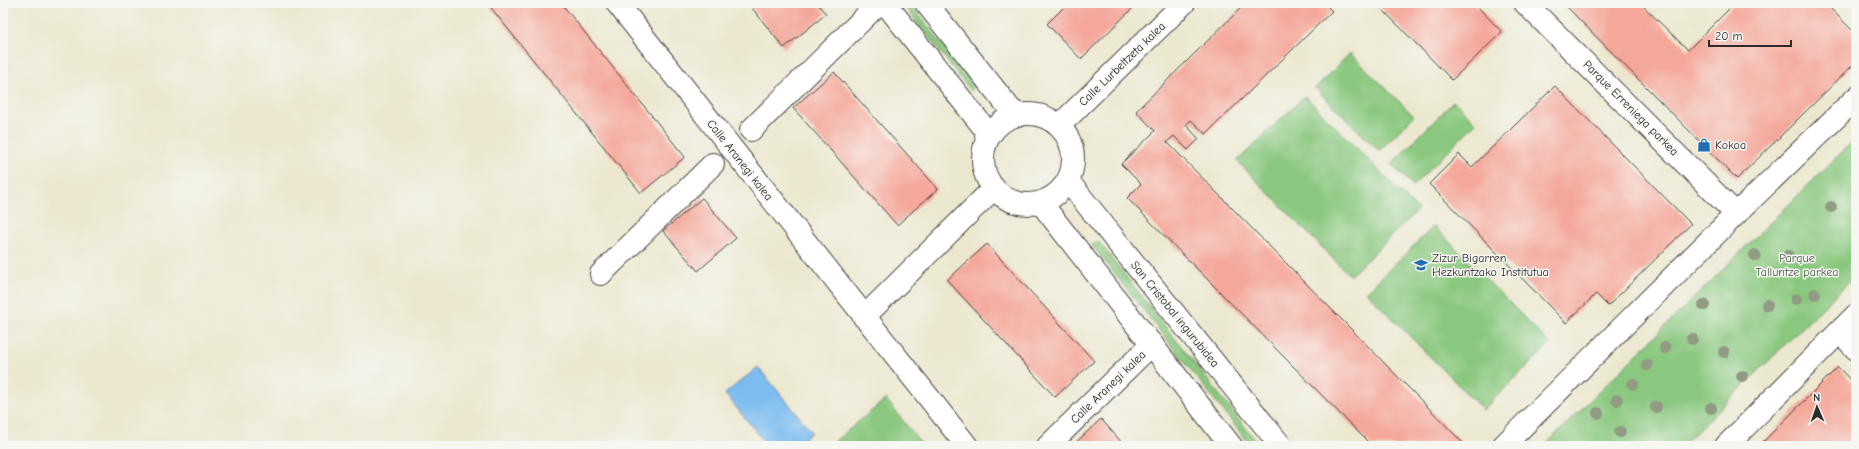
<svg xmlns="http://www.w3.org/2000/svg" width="1859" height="449" viewBox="0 0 1859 449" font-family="'Comic Neue',sans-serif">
<rect width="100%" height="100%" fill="#f6f6f2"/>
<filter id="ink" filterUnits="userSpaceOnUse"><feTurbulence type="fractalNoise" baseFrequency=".025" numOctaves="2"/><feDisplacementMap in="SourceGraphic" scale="8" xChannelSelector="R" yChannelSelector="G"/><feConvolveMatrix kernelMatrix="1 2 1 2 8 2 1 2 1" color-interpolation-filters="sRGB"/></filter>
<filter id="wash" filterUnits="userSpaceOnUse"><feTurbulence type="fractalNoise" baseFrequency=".012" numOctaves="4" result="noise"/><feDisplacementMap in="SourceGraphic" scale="16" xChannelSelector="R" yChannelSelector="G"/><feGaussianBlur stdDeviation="0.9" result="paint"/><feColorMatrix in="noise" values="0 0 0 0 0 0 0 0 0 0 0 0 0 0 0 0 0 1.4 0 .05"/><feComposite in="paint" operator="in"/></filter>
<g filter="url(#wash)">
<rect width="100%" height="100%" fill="#ece8d0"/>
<g fill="#89c87e" stroke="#5a7a54">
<polygon points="902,3 910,3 975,87 971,91"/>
<polygon points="1350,53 1414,116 1379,151 1315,88"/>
<polygon points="1305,96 1418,210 1350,276 1237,161"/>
<polygon points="1454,101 1476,123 1413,186 1391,164"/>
<polygon points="1856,138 1856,275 1854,277 1682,446 1544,446"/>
<polygon points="1434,226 1550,344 1483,410 1366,292"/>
<polygon points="1098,241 1260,446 1251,446 1092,245"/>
<polygon points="886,399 923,446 829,446"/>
</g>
<polygon fill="#7bbcf0" stroke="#53748e" points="758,367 812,432 795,446 768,446 725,394"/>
<g id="blocks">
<g fill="#f5a79a">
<polygon points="487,3 561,3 685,157 641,193"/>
<polygon points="748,3 817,3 826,14 784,48"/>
<polygon points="1068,3 1138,3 1081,59 1047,24"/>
<polygon points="1246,3 1326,3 1325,4 1332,11 1206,134 1191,120 1186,125 1199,139 1188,150 1174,136 1167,142 1465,445 1464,446 1372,446 1127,198 1141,184 1121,164 1155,131 1136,111"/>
<polygon points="1376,3 1474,3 1502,32 1452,80"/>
<polygon points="1563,3 1640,3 1688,50 1735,3 1825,3 1856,34 1856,62 1737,179"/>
<polygon points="834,72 938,189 897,225 793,108"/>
<polygon points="1555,86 1691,224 1608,306 1596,294 1566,323 1429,184 1459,154 1472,167"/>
<polygon points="702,198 736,238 698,271 663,231"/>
<polygon points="987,244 1094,361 1055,397 947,280"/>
<polygon points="1838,367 1856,386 1856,446 1836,446 1831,441 1826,446 1759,446"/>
<polygon points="1101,419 1125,446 1072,446"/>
</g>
</g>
</g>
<g filter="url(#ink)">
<use href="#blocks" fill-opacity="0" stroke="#484744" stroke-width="1"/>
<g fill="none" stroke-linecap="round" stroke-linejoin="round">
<g stroke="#484744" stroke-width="24">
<g id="street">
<polyline points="617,3 967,446"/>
<polyline points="1525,3 1736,214"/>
<polyline points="1059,126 1184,3"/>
<polyline points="751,130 879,3"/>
<polyline points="601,274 713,164"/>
<polyline points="864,317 993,189"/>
<polyline points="1839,331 1856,349"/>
<polyline points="1048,446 1152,344"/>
</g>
</g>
<g stroke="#484744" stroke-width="24">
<g id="secondary">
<polyline points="885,3 985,129 987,139"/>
<polyline points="926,3 1011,110 1020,115"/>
<circle cx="1028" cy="159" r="45"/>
<polyline points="1068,181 1281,446"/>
<polyline points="1041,203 1231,446"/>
<polyline points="1503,446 1736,214 1856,98"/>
<polyline points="1726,446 1856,315"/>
</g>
</g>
<use href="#street" stroke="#fff" stroke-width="22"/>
<use href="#secondary" stroke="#fff" stroke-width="22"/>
</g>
<g fill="#919a83">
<circle cx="1831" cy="207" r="6"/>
<circle cx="1755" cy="255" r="6"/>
<circle cx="1788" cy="256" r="6"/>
<circle cx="1815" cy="294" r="6"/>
<circle cx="1796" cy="299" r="6"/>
<circle cx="1704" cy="305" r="6"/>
<circle cx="1767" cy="305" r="6"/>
<circle cx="1692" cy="339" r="6"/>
<circle cx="1665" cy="348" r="6"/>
<circle cx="1724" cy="352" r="6"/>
<circle cx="1647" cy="365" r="6"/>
<circle cx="1742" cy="376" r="6"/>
<circle cx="1633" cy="384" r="6"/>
<circle cx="1617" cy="400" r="6"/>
<circle cx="1656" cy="407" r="6"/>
<circle cx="1711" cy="408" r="6"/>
<circle cx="1598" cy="413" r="6"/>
<circle cx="1620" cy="432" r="6"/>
</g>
</g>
<defs>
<g id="shop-bare" transform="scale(1.08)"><path d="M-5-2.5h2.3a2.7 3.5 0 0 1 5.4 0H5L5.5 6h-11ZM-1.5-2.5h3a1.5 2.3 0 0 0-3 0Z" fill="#1f6fb2" stroke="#f6f6f2" stroke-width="2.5" paint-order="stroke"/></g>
<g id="school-bare" transform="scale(1.08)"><path d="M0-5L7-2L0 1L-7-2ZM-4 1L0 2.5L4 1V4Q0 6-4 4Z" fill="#1f6fb2" stroke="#f6f6f2" stroke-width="2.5" paint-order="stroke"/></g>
</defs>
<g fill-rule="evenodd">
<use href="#shop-bare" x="1704" y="145"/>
<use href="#school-bare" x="1421" y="265"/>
</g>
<g text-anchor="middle" stroke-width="3" stroke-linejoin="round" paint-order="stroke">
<g font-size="12" fill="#2b2b2b" stroke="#f6f6f2">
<text transform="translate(1122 64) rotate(-44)" y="4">Calle Lurbeltzeta kalea</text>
<text transform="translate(1631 108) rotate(45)" y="4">Parque Erreniega parkea</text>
<text transform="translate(740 160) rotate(52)" y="4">Calle Aranegi kalea</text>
<text transform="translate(1175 314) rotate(51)" y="4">San Cristobal ingurubidea</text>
<text transform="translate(1108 387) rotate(-44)" y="4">Calle Aranegi kalea</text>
</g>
<g font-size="12" fill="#2b2b2b" stroke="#f6f6f2" text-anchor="start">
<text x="1715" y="149">Kokoa</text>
<text x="1432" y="262">Zizur Bigarren<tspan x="1432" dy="14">Hezkuntzako Institutua</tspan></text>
</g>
<g font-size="12" fill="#475a44" stroke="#f6f6f2">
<text x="1797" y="262">Parque<tspan x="1797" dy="14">Talluntze parkea</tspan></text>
</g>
</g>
<rect width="1859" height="449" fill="none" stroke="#f6f6f2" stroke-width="16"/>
<g transform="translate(1817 407) rotate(358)" stroke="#f6f6f2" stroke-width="3" paint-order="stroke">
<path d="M0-3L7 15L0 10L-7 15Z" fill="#2b2b2b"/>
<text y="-6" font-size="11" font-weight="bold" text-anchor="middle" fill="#2b2b2b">N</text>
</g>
<path d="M1709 40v6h82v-6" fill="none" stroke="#2b2b2b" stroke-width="2"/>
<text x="1715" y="40" font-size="12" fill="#2b2b2b" stroke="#f6f6f2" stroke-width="3" paint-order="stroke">20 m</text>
</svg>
